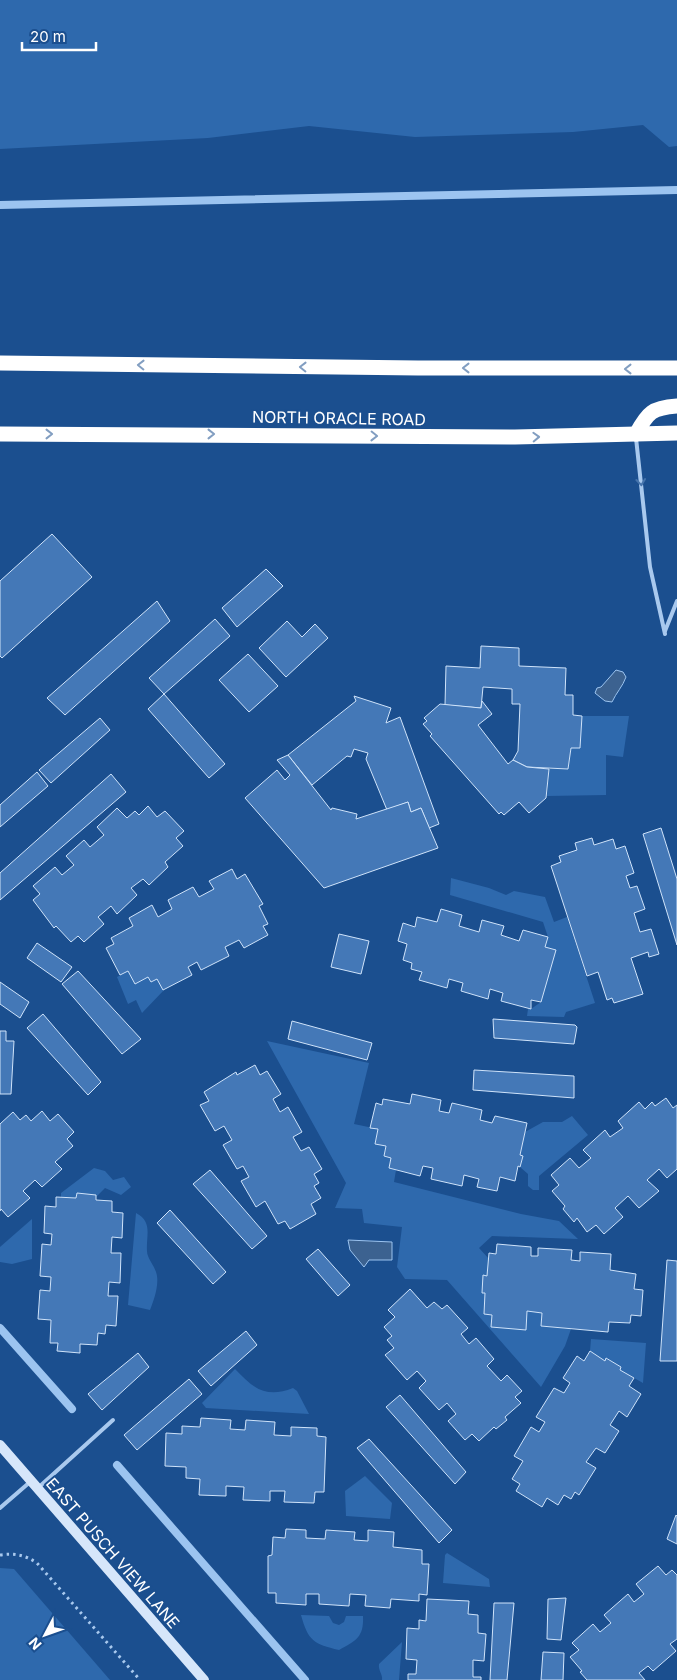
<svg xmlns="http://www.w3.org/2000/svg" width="677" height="1680" viewBox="0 0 677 1680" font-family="Inter,sans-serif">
<rect width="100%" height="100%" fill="#1b4f8f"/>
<g fill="#2e69ad">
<polygon points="0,0 677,0 677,146 669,147 643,125 573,132 415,137 309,126 208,138 0,149"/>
<polygon points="582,716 629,716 623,757 606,755 606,795 547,796 549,769 568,769 571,748 580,748"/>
<polygon points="451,878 489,888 506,895 514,891 545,897 554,922 567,917 595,1003 566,1012 564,1017 527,1016 528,1009 531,1009 541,1002 555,951 545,947 548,937 543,922 450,895"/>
<polygon points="128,971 148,977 151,982 157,979 164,990 142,1013 136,1000 128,1004 117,977"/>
<polygon points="267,1041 369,1063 354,1124 378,1129 375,1144 386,1146 384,1156 391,1158 389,1168 396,1170 394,1182 521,1214 559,1221 578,1239 492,1236 479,1248 489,1259 487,1276 483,1276 482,1292 485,1293 484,1314 492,1315 525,1330 527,1311 542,1313 541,1326 571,1329 565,1346 541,1387 447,1280 405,1279 397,1267 402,1227 364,1223 362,1209 335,1208 346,1183"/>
<polygon points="572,1116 588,1135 539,1176 539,1190 533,1190 528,1186 528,1174 520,1167 523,1156 520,1155 525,1132 543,1122 562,1122"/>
<polygon points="94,1168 105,1171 113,1180 124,1177 131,1187 121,1195 105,1188 96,1197 77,1194 76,1198 61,1197 61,1193"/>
<path d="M136,1213c17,9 10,22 11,38 0,7 7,14 9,21 4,11 -2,28 -6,38l-22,-5z"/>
<polygon points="32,1219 32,1259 12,1264 0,1262 0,1247"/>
<polygon points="591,1339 646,1343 643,1383 620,1370 621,1367 607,1358 605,1361 590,1351"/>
<path d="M235,1369c18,19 31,30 58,19l4,3 12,23 -103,-6 -4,-5z"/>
<polygon points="365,1476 392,1503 390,1519 346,1516 345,1491"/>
<polygon points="447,1553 489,1579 490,1587 443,1583 445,1555"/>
<polygon points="0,1568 14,1569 110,1680 0,1680"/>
<path d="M301,1615l28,1 4,7 6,2 5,-3 2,-6h17c1,21 -7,25 -24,34 -25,-6 -31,-9 -38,-35z"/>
<path d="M402,1642l-3,38h-17c1,-6 -4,-9 -3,-16z"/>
</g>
<g fill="#3c6290" stroke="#9cc4f0">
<path d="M616,670l7,2 3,5c-3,9 -10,16 -14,25l-7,-1 -10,-8 2,-5 4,-1z"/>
<polygon points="348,1240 392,1242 392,1260 369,1260 364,1267 350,1250"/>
</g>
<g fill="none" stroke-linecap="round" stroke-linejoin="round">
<g stroke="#9cc4f0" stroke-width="8">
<polyline points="0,205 677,190"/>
<polyline points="0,1328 72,1409"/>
<polyline points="117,1465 305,1680"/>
</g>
</g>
<g fill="#4478b7" stroke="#cfe3fa">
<polygon points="52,534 92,577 2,658 0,656 0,581"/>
<polygon points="266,569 283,586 237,627 222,608"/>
<polygon points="157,601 170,621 65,715 47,698"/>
<polygon points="215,619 230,636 164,694 149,678"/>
<polygon points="287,621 302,637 315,624 328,638 286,677 259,648"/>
<polygon points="481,646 519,648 519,666 566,668 565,695 573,695 573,715 582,716 580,748 571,748 568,769 527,767 513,760 518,751 520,704 512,704 512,689 483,687 481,708 445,705 446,666 480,668"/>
<polygon points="248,654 278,686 249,712 219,680"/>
<polygon points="164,694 225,764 209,778 148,709"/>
<polygon points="354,696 391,708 386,723 400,717 439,824 429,828 421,808 411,812 408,802 387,810 366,759 368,753 354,749 351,757 347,756 312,785 288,755 356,701"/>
<polygon points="482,701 492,714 478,725 508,764 513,760 527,767 549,769 546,798 529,813 519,802 504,815 501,812 499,814 430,736 432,734 423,724 427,721 424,718 440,704 481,708"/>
<polygon points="100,718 110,730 51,783 39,770"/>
<polygon points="288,755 331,810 332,808 357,814 356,819 408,802 411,812 421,808 438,848 324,888 245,798 277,770 285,780 290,775 277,760"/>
<polygon points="37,772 48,786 0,827 0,805"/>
<polygon points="111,774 126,792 0,900 0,873"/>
<polygon points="148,806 157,817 165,811 184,831 176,838 183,846 165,862 168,867 149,885 143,879 131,888 137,895 117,914 111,906 98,917 104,924 84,942 78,936 71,942 56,926 54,928 33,900 40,894 33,886 55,867 62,875 74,865 66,856 84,840 90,847 104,835 97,827 117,808 127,818 135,811 139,815"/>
<polygon points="661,828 677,879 677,945 643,834"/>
<polygon points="592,838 594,845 613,839 616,849 625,846 634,873 626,876 630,888 637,886 645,909 634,913 640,932 651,929 659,954 649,957 648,952 631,958 643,994 614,1003 612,998 607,1000 598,972 587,976 551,866 561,862 559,856 577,850 575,843"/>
<polygon points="232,869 237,879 245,874 263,904 259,906 268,924 263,926 268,935 244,948 239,940 225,947 229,956 201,970 197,962 188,967 192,975 163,990 157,979 151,982 148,977 135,984 128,971 120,975 106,948 114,944 111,938 133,926 129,918 152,905 158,917 172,909 168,900 193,887 199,897 214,889 209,881"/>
<polygon points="441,909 462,915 459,926 479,932 482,920 504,926 501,935 519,941 523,930 548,937 545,947 556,950 541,1002 531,1000 531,1009 501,1001 503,993 490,989 488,999 461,991 463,983 449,979 447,988 419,980 422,972 411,969 412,963 403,960 407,944 398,941 403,923 415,927 417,917 437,922"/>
<polygon points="339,934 369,941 361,974 331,967"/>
<polygon points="37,943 72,967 61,982 27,958"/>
<polygon points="78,971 141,1039 122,1054 62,984"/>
<polygon points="0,982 29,1002 20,1018 0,1004"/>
<polygon points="43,1014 101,1082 88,1095 27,1028"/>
<polygon points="493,1019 575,1025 577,1027 574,1044 494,1038"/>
<polygon points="292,1021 372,1043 367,1060 288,1039"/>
<polygon points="0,1031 6,1031 6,1041 14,1041 11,1094 0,1094"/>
<polygon points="255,1065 260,1075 267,1071 281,1094 273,1099 280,1112 288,1107 302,1132 293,1137 301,1151 309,1147 322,1169 314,1174 319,1183 314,1186 321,1198 311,1204 316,1214 290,1229 285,1221 278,1224 265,1201 256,1207 241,1181 249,1177 243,1166 237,1169 223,1145 232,1140 224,1126 215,1131 200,1105 209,1101 204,1092 236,1072 237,1075"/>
<polygon points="474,1070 574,1076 574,1098 473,1090"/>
<polygon points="412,1094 441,1100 439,1111 449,1113 452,1103 482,1110 480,1120 492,1123 495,1116 527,1123 520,1155 523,1156 520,1167 518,1166 515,1181 500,1177 497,1191 477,1187 479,1179 464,1175 462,1186 431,1179 433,1168 423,1166 420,1176 389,1168 391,1158 384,1156 386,1146 375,1144 378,1129 370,1128 376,1103 382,1105 383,1099 410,1104"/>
<polygon points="666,1098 673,1108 677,1105 677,1169 667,1178 659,1169 647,1180 659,1191 639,1208 628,1196 615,1208 623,1217 604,1234 596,1225 587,1232 577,1218 574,1222 563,1209 565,1206 552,1191 559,1185 551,1175 570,1158 579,1168 591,1158 583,1150 605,1130 610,1137 623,1128 618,1121 639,1102 645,1109 652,1102 655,1106"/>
<polygon points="42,1111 50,1121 58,1114 74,1132 67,1139 73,1146 55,1162 62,1169 42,1187 35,1180 23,1191 30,1198 8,1217 1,1209 0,1211 0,1124 13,1112 20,1120 26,1115 31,1121"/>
<polygon points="210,1170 267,1236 252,1249 193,1184"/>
<polygon points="77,1193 96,1195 96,1200 112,1201 112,1212 123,1213 122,1238 112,1237 111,1253 121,1253 120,1283 109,1282 108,1296 118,1296 116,1326 106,1325 105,1334 98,1333 97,1345 80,1344 80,1353 57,1351 58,1343 50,1343 51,1320 38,1319 40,1290 50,1291 51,1277 40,1276 42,1244 51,1245 52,1234 44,1233 45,1206 56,1207 56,1197 76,1198"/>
<polygon points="170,1210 226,1272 213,1284 157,1223"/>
<polygon points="497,1244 531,1247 531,1256 538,1256 538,1248 572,1250 571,1260 580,1261 580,1252 611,1254 610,1270 636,1274 634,1289 643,1290 641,1316 631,1315 630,1323 609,1322 608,1332 541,1326 542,1313 527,1311 526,1330 491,1327 492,1315 484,1314 485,1293 482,1293 483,1275 487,1276 489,1253 496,1254"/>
<polygon points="318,1249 350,1285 338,1296 306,1259"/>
<polygon points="667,1260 677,1261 677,1361 660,1361"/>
<polygon points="410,1289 427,1308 434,1302 442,1309 447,1305 468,1328 461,1334 469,1344 476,1338 494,1359 487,1366 501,1381 507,1375 522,1391 515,1397 521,1403 505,1417 507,1420 496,1429 494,1427 479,1441 472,1434 465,1440 448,1421 456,1414 447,1403 439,1410 419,1388 426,1381 417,1371 407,1380 385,1355 394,1348 387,1340 392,1336 384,1327 395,1317 388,1310"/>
<polygon points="246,1331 257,1345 211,1386 198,1371"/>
<polygon points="590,1351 605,1361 606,1358 621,1367 620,1370 634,1378 629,1386 641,1394 627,1417 619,1411 610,1425 619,1431 605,1453 596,1448 586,1462 596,1468 579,1495 575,1492 571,1499 564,1495 558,1505 547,1498 542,1507 516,1491 520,1484 512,1479 523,1461 514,1456 531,1427 539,1432 545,1422 536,1417 554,1388 564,1393 570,1383 563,1378 577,1356 584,1361"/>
<polygon points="138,1353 149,1367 102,1410 88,1394"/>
<polygon points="189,1379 202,1394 137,1450 124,1435"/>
<polygon points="400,1395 466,1472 455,1484 386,1407"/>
<polygon points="201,1418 231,1420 230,1429 245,1430 246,1420 275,1422 274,1435 291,1436 291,1427 317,1428 317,1436 326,1437 324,1492 315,1492 314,1503 284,1502 285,1491 270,1491 270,1501 243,1500 244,1487 226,1486 226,1496 199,1495 200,1479 186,1478 186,1467 165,1466 166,1433 182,1434 182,1426 200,1427"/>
<polygon points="369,1439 452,1530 439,1543 357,1448"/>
<polygon points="676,1515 677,1516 677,1544 667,1539"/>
<polygon points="286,1529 306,1530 306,1538 325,1539 326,1530 355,1532 354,1540 368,1541 368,1530 394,1532 393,1547 422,1550 422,1564 429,1564 427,1595 419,1594 419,1601 391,1599 390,1608 365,1606 366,1595 350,1594 349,1606 319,1604 319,1594 306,1594 306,1605 276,1603 276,1593 268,1593 268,1556 272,1555 273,1537 285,1538"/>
<polygon points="658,1566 666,1575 672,1570 677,1575 677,1639 670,1644 676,1651 653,1671 648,1666 639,1673 645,1680 587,1680 580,1672 582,1671 570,1657 579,1650 572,1643 593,1624 600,1632 611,1623 604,1615 628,1594 634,1602 644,1594 636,1584"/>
<polygon points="566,1598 561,1640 547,1639 548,1599"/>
<polygon points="427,1599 469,1601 468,1614 478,1615 478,1633 486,1634 484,1661 473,1660 473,1677 481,1677 481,1680 408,1680 408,1674 416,1674 417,1660 406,1659 407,1628 419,1629 419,1620 426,1621"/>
<polygon points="494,1603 514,1603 507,1680 490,1680"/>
<polygon points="543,1652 564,1653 563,1680 541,1680"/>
</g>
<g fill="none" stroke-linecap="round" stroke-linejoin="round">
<path stroke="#a9c9ee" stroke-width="3" stroke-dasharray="2.5 4" stroke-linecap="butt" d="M0,1555c15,-2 25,0 37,8l103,117"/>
<g stroke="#a9c9ee" stroke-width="4">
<polyline points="636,438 650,567 665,634"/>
<polyline points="665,631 677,601"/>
<polyline points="39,1487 113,1420"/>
<polyline points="0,1508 30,1482"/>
</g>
<polyline stroke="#d6e6fa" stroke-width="10" points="0,1445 204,1680"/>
<g stroke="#fff" stroke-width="15">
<polyline points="0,363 418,368 677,368"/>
<polyline points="0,434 515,437 677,433"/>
<path d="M636,434c12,-22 16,-26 41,-28"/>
</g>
</g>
<defs><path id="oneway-chevron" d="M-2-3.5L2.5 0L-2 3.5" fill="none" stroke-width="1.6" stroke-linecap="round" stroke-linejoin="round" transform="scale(1.25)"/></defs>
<g stroke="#829ec1">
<use href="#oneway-chevron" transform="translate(141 365) rotate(-179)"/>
<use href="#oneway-chevron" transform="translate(303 367) rotate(-179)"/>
<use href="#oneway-chevron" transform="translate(466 368) rotate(-180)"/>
<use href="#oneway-chevron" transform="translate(628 369) rotate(-180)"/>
<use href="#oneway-chevron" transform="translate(49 434)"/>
<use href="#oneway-chevron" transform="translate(211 434)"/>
<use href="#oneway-chevron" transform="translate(374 436) rotate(1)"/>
<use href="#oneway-chevron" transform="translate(536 437) rotate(-2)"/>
</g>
<use stroke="#4674ac" href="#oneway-chevron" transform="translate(641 482) rotate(84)"/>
<g text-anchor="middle" stroke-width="4" stroke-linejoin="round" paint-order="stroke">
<g font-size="16" fill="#fff" stroke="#1b4f8f">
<text transform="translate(339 418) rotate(1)" y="6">NORTH ORACLE ROAD</text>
<text transform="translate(113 1553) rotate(49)" y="6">EAST PUSCH VIEW LANE</text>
</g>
</g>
<g transform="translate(45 1635) rotate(229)" stroke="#1b4f8f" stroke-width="4" paint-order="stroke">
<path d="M0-4L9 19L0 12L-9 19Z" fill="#ffffff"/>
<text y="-8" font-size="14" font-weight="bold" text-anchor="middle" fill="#ffffff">N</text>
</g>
<path d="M22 42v8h74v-8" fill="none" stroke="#ffffff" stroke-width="2.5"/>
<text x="30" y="42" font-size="15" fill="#ffffff" stroke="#1b4f8f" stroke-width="4" paint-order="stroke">20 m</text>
</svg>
